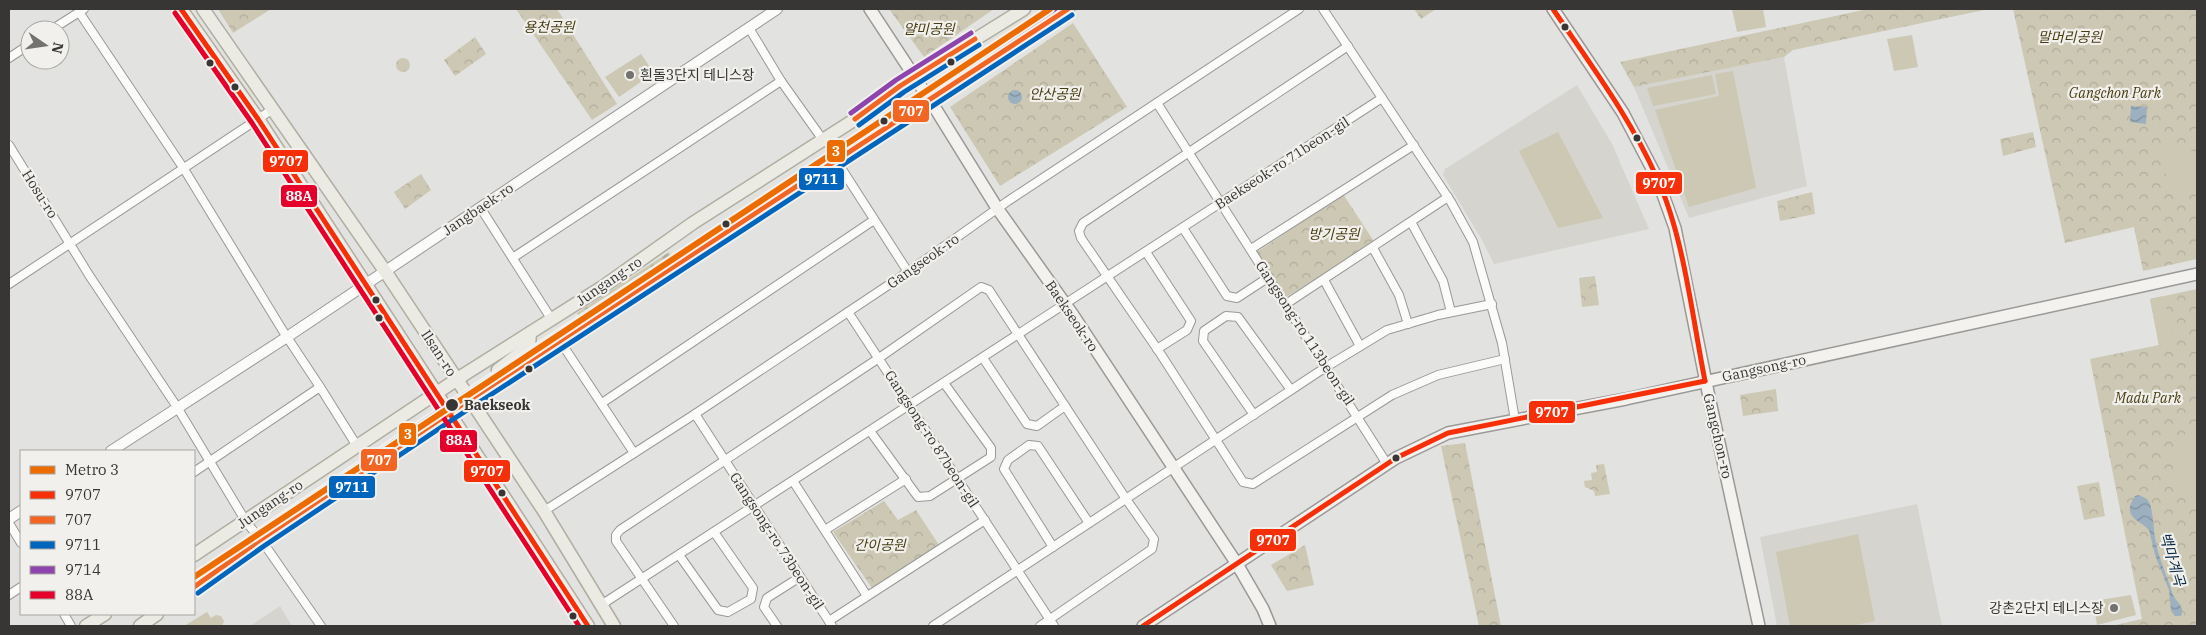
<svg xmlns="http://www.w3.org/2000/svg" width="2206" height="635" viewBox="0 0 2206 635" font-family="'IBM Plex Serif','Noto Sans KR',serif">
<defs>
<pattern id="forest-firs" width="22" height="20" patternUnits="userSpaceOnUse" patternTransform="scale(1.25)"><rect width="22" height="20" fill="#cdc8b4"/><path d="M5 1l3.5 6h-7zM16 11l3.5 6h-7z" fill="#b1ac9b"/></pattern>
<pattern id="park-crowns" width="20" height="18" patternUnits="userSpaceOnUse" patternTransform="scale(1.25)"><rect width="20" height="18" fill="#cdc8b4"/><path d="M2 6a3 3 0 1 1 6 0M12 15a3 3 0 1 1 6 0" fill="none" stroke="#b1ac9b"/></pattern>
<pattern id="water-waves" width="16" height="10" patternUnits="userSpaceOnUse" patternTransform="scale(1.25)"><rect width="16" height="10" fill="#9cb0c0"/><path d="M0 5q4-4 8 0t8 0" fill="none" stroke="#80909d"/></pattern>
</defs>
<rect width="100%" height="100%" fill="#e2e2e0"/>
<g fill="#d5d4ce">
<polygon points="1784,57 1807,186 1689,218 1634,87"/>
<polygon points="1577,85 1612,144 1649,229 1494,264 1482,240 1443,175 1445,169"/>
<polygon points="1917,504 1942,626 1777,626 1760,537"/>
<polygon points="280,606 292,626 250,626"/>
</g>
<polygon fill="url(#forest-firs)" points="669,252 673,258 580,319 577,313"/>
<g fill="url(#park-crowns)">
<polygon points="218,9 271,9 233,33"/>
<polygon points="516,9 557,9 617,104 592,120"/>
<polygon points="889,9 994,9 924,57"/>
<polygon points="1414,9 1436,9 1421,19"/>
<polygon points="1868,9 1989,9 1793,50 1784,57 1634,87 1620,62"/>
<polygon points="2013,9 2197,9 2197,259 2143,271 2134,227 2065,243"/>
<polygon points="1073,23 1127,107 1000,186 950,107"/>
<polygon points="475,37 486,54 455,76 444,60"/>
<circle cx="403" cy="65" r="7"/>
<polygon points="2033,132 2036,147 2003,156 2000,139"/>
<polygon points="421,174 431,190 405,209 394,192"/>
<polygon points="1812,192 1815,214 1780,221 1777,201"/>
<polygon points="1343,194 1375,243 1286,297 1257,252"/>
<polygon points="1595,276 1599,305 1582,307 1579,278"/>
<polygon points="2197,289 2197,626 2111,626 2142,619 2090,359 2159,345 2150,299"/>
<polygon points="1776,389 1778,411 1743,416 1740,395"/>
<polygon points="1465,443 1501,626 1479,626 1441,446"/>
<polygon points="1604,464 1610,494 1595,496 1594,491 1585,487 1584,481 1592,480 1591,473 1597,472 1596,465"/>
<polygon points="2099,482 2105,516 2084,520 2077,486"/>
<polygon points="884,501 898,520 916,510 939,545 872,588 833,532"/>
<polygon points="1305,545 1314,585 1287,591 1271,565"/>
</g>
<g fill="#cdc8b4">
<polygon points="1732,9 1763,9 1766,27 1737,32"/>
<polygon points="1912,35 1918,67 1894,71 1887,39"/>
<polygon points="641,54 654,73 619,97 605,77"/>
<polygon points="1733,71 1756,188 1689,207 1655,110 1719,96 1715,74"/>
<polygon points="1712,75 1716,94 1653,106 1647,88"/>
<polygon points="1558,132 1603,218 1558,228 1519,151"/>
<path d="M2174,141l23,13c0,12 3,29 -11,34 -5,2 -11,0 -17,0l-10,-44z"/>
<polygon points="2163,296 2173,333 2170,341 2159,345 2150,299"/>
<path d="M2197,426v76c-7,-4 -14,-8 -18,-15 -13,-20 -5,-52 18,-61z"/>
<polygon points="1858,534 1875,621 1851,626 1790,626 1776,552"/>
<polygon points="2131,595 2136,615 2097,625 2093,601"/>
<polygon points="207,612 211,618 216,615 221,616 224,621 222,626 184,626"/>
</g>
<g fill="url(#water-waves)">
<circle cx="1015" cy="97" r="7"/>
<polygon points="2131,106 2147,107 2146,124 2130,122"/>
<path d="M2139,495l8,4 3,5c4,13 3,26 6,39 3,16 11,33 16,49 2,9 14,14 9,24h-6l-4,-5 -2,-21 -14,-35 -6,-25c-11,-11 -28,-13 -14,-34z"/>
</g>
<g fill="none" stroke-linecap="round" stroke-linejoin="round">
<g stroke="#9a9998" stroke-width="10">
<g id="minor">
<polyline points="1323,9 1451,202 1473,242 1502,343 1515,420"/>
<polyline points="79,12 184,169 283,331 320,387 194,472"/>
<polyline points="749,28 781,81 823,140"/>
<polyline points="51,30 84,9"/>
<polyline points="1348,46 1083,223 1079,231 1081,238 1160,353 1243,482 1253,484 1392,395 1438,375 1505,359"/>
<polyline points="9,58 30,44"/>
<polyline points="1157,103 1387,464"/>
<polyline points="9,145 89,275 177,407 245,520 269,551 321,626"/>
<polyline points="836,160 908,272"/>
<polyline points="480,207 552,320"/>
<polyline points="1411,222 1443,281 1451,312"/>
<polyline points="1183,228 1227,296 1237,298 1269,277"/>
<polyline points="1373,248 1399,295 1408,324"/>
<polyline points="1251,249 1414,145"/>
<polyline points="1146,252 1191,321 1187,330 1157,349"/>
<polyline points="514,257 781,81"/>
<polyline points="1324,280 1360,346"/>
<polyline points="9,284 273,109"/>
<polyline points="1286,304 1448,197"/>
<polyline points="848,312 1054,626"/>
<polyline points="560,341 634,453"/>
<polyline points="983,358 1027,424 1037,426 1065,406"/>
<polyline points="320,387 357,446"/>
<polyline points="602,403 874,220"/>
<polyline points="695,414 832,626"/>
<polyline points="1254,415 1203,341 1204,331 1226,316 1238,317 1291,390"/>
<polyline points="870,431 918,497 930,496 991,457 991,448 944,383"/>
<polyline points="793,481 867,596"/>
<polyline points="544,511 695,414 908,272 1008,201 1299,9"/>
<polyline points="9,523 21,543"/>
<polyline points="825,530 906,479"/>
<polyline points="1053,547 1004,469 1008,460 1029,445 1038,446 1089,523"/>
<polyline points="679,555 718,610 728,612 751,599 753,588 714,532"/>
<polyline points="9,595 21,587"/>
<polyline points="601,605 1382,98"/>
<polyline points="64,614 71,626"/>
<polyline points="829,621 985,520"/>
<polyline points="674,626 616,541 616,535 620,530 879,358 981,287 989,290 1126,499 1154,539 1152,549 1040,626"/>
<polyline points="777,626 764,607 767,598 800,577"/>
<polyline points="933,626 1326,367 1387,330 1438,315 1492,304"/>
</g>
</g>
<g stroke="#9a9998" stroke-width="12">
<g id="tertiary">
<polyline points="111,451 287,337 777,9"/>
<polyline points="9,519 21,511"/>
</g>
</g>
<g stroke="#9a9998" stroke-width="14">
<g id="secondary">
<polyline points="870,9 935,108 997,208 1073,315 1237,564 1263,609 1270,626"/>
<polyline points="1553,9 1623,113 1657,178 1675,228 1708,392 1759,626"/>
<polyline points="1143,626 1396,458 1448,433 1626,399 2197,274"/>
</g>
</g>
<g stroke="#b0aea1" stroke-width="15">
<g id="primary">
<polyline points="181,9 258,119 588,626"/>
<polyline points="203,9 385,271 544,511 614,626"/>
<polyline points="502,379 498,370 529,346 530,333"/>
<polyline points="194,555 465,374 604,286 693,223 854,120 900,86 1024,9"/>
<polyline points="194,587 260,540 448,414 1068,9"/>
<polyline points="86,626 105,614"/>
<polyline points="140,626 157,614"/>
</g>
</g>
<use href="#minor" stroke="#fbfbfa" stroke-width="8"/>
<use href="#tertiary" stroke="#fbfbfa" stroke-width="10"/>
<use href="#secondary" stroke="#f3f2ef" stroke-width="11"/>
<use href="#primary" stroke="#ebeae3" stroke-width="12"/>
<g stroke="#f1f0ec" stroke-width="9">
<g id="bus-1">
<polyline points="181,9 258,119 588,626"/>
<path d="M1553,9c37,55 77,108 104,169 27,59 35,138 48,203"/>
<polyline points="1143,626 1396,458 1448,433 1705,381"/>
</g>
</g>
<g stroke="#f1f0ec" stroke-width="9">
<g id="bus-2">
<polyline points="855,119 900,86 975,39"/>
<polyline points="194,587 260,540 448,414 1068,9"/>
</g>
</g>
<g stroke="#f1f0ec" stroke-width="9">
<g id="bus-3">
<polyline points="859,125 904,92 979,45"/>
<polyline points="198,593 264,546 452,420 1072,15"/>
</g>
</g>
<g stroke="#f1f0ec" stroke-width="9">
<g id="bus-4">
<polyline points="851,113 896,80 971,33"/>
<polyline points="194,578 256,534 444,408 1055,9"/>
</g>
</g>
<g stroke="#f1f0ec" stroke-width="9">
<polyline id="bus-5" points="175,13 252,123 579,626"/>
</g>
<use href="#bus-1" stroke="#f72f08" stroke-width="5"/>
<use href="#bus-2" stroke="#f26522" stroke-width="5"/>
<use href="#bus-3" stroke="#0065bd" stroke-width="5"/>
<use href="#bus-4" stroke="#8e44ad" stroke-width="5"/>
<use href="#bus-5" stroke="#e4002b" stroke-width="5"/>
<g stroke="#f1f0ec" stroke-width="10">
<path id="metro-1" d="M194,577c284,-191 571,-378 856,-568"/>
</g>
<use href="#metro-1" stroke="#ed6c00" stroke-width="6"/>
</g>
<g fill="#373635" stroke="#f1f0ec" stroke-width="2">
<circle cx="1565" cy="27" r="4.5"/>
<circle cx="951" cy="62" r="4.5"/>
<circle cx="210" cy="63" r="4.5"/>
<circle cx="235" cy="87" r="4.5"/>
<circle cx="884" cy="121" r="4.5"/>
<circle cx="1637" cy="138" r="4.5"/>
<circle cx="726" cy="224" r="4.5"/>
<circle cx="376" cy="300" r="4.5"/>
<circle cx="379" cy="318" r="4.5"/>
<circle cx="529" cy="369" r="4.5"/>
<circle cx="452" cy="405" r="7"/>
<circle cx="1396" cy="458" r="4.5"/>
<circle cx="502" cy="493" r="4.5"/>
<circle cx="573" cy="616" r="4.5"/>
</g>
<g fill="#737271" stroke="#f1f0ec" stroke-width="2">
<circle cx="630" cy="75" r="5"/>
<circle cx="2114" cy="608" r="5"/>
</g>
<g text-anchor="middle" stroke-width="4.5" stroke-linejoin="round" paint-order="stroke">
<g font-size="14" font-style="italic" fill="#473d11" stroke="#f1f0ec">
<text x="549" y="32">용천공원</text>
<text x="929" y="34">얄미공원</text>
<text x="2070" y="42">말머리공원</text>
<text x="2115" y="98">Gangchon Park</text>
<text x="1055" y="99">안산공원</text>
<text x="1334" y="239">방기공원</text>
<text x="2148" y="403">Madu Park</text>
<text x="880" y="550">간이공원</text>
</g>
<g font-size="14" fill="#373635" stroke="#f1f0ec" text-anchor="start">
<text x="640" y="80">흰돌3단지 테니스장</text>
<text x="2104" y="613" text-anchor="end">강촌2단지 테니스장</text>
</g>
<g font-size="14" fill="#373635" stroke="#f1f0ec">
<text transform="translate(1282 163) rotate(-33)" y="5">Baekseok-ro 71beon-gil</text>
<text transform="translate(40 194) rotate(58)" y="5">Hosu-ro</text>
<text transform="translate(478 209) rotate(-34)" y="5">Jangbaek-ro</text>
<text transform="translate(923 261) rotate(-35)" y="5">Gangseok-ro</text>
<text transform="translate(609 281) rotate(-34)" y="5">Jungang-ro</text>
<text transform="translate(1072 316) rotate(56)" y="5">Baekseok-ro</text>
<text transform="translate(1305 333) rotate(57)" y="5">Gangsong-ro 113beon-gil</text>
<text transform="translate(439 353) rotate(57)" y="5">Ilsan-ro</text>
<text transform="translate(1764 368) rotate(-12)" y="5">Gangsong-ro</text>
<text transform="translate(1718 436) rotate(77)" y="5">Gangchon-ro</text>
<text transform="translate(932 439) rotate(57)" y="5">Gangsong-ro 87beon-gil</text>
<text transform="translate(270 504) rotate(-34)" y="5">Jungang-ro</text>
<text transform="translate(777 541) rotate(57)" y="5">Gangsong-ro 73beon-gil</text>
</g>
<g font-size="14" font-weight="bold" fill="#373635" stroke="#f1f0ec" text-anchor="start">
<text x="464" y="410">Baekseok</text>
</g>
<g font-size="15" font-style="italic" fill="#072b46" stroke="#f1f0ec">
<text transform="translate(2172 559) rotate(73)" y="5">백마계곡</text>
</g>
</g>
<g stroke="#f1f0ec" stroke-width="2">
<rect x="892" y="99" width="38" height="24" rx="5" fill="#f26522"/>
<rect x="826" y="139" width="20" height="24" rx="5" fill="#ed6c00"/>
<rect x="262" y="149" width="47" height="24" rx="5" fill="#f72f08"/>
<rect x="798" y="167" width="47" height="24" rx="5" fill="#0065bd"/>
<rect x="1635" y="171" width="48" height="24" rx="5" fill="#f72f08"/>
<rect x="280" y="184" width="38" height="24" rx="5" fill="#e4002b"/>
<rect x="1528" y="400" width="48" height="24" rx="5" fill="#f72f08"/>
<rect x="398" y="422" width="19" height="24" rx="5" fill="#ed6c00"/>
<rect x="439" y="429" width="39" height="24" rx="5" fill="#e4002b"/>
<rect x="360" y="448" width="38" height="24" rx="5" fill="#f26522"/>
<rect x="463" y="459" width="48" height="24" rx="5" fill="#f72f08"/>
<rect x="328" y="475" width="48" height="24" rx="5" fill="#0065bd"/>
<rect x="1249" y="528" width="48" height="24" rx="5" fill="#f72f08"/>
</g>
<g font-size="14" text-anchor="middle" font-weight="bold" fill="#fff">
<text x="911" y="116">707</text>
<text x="836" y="156">3</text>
<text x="286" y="166">9707</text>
<text x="821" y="184">9711</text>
<text x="1659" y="188">9707</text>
<text x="299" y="201">88A</text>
<text x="1552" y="417">9707</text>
<text x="408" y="439">3</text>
<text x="459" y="445">88A</text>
<text x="379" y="465">707</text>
<text x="487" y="476">9707</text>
<text x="352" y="492">9711</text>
<text x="1273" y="545">9707</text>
</g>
<rect width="2206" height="635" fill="none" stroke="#373635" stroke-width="20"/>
<rect x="20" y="450" width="175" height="165" fill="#f1f0ec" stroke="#a7a6a3"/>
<rect x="30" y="466" width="25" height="8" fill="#ed6c00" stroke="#a7a6a3"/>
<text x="65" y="475" font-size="15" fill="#373635">Metro 3</text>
<rect x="30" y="491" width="25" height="8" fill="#f72f08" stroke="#a7a6a3"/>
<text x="65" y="500" font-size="15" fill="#373635">9707</text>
<rect x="30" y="516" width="25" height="8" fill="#f26522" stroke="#a7a6a3"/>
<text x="65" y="525" font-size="15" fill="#373635">707</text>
<rect x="30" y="541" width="25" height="8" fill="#0065bd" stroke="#a7a6a3"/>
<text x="65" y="550" font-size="15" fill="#373635">9711</text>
<rect x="30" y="566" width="25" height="8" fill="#8e44ad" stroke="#a7a6a3"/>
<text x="65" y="575" font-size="15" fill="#373635">9714</text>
<rect x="30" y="591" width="25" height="8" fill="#e4002b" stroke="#a7a6a3"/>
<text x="65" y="600" font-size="15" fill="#373635">88A</text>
<g transform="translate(45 45) rotate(103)"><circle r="24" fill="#f1f0ec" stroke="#a7a6a3"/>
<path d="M0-4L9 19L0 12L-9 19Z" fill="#737271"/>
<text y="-8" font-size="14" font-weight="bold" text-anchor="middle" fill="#373635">N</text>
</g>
</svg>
